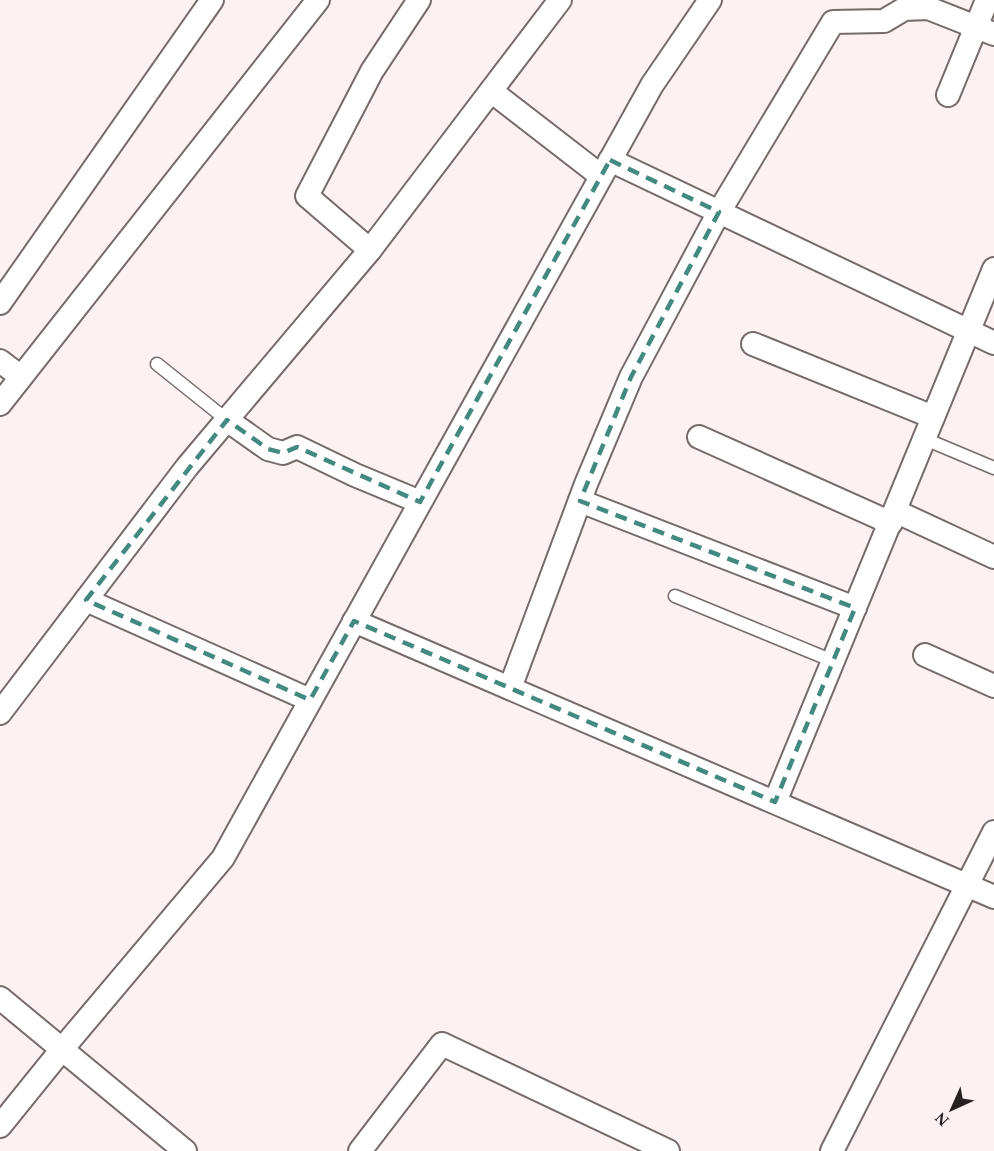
<svg xmlns="http://www.w3.org/2000/svg" width="994" height="1151" viewBox="0 0 994 1151" font-family="'Times New Roman',serif">
<rect width="100%" height="100%" fill="#fdf1f2"/>
<g fill="none" stroke-linecap="round" stroke-linejoin="round">
<g stroke="#756b6b" stroke-width="15">
<g id="service">
<polyline points="157,364 227,420"/>
<polyline points="925,439 994,468"/>
<polyline points="675,596 833,661"/>
</g>
</g>
<g stroke="#756b6b" stroke-width="26">
<g id="minor">
<polyline points="491,91 601,176"/>
<polyline points="948,95 987,0"/>
<polyline points="610,160 994,343"/>
<polyline points="370,250 307,196 372,71 419,0"/>
<polyline points="0,303 212,0"/>
<polyline points="753,344 933,417"/>
<polyline points="0,361 21,377"/>
<polyline points="0,404 318,0"/>
<polyline points="227,420 268,449 283,453 297,447 355,475 420,502"/>
<polyline points="699,437 891,523"/>
<polyline points="580,501 855,608"/>
<polyline points="895,511 994,557"/>
<polyline points="86,600 310,700"/>
<polyline points="354,621 994,897"/>
<polyline points="925,655 994,686"/>
<polyline points="510,688 586,484 631,377 719,212 833,22 884,21 904,9 928,8 994,34"/>
<polyline points="0,713 187,467 370,250 560,0"/>
<polyline points="775,802 994,269"/>
<polyline points="0,998 185,1151"/>
<polyline points="0,1126 63,1048 223,858 652,85 710,0"/>
<polyline points="360,1151 442,1044 668,1151"/>
<polyline points="832,1151 994,832"/>
</g>
</g>
<use href="#service" stroke="#fff" stroke-width="12"/>
<use href="#minor" stroke="#fff" stroke-width="22"/>
</g>
<path fill="none" stroke="#428980" stroke-width="4.5" stroke-dasharray="12 8" stroke-linejoin="round" d="M610,160l109,52 -88,165 -51,124 275,107 -80,194 -421,-181 -44,79 -224,-100 141,-180 41,29 15,4 14,-6 123,55z"/>
<g transform="translate(952 1109) rotate(225)" stroke="#fdf1f2" stroke-width="4.5" paint-order="stroke">
<path d="M0-4.5L10 22L0 15L-10 22Z" fill="#262222"/>
<text y="-9" font-size="16" font-weight="bold" text-anchor="middle" fill="#262222">N</text>
</g>
</svg>
